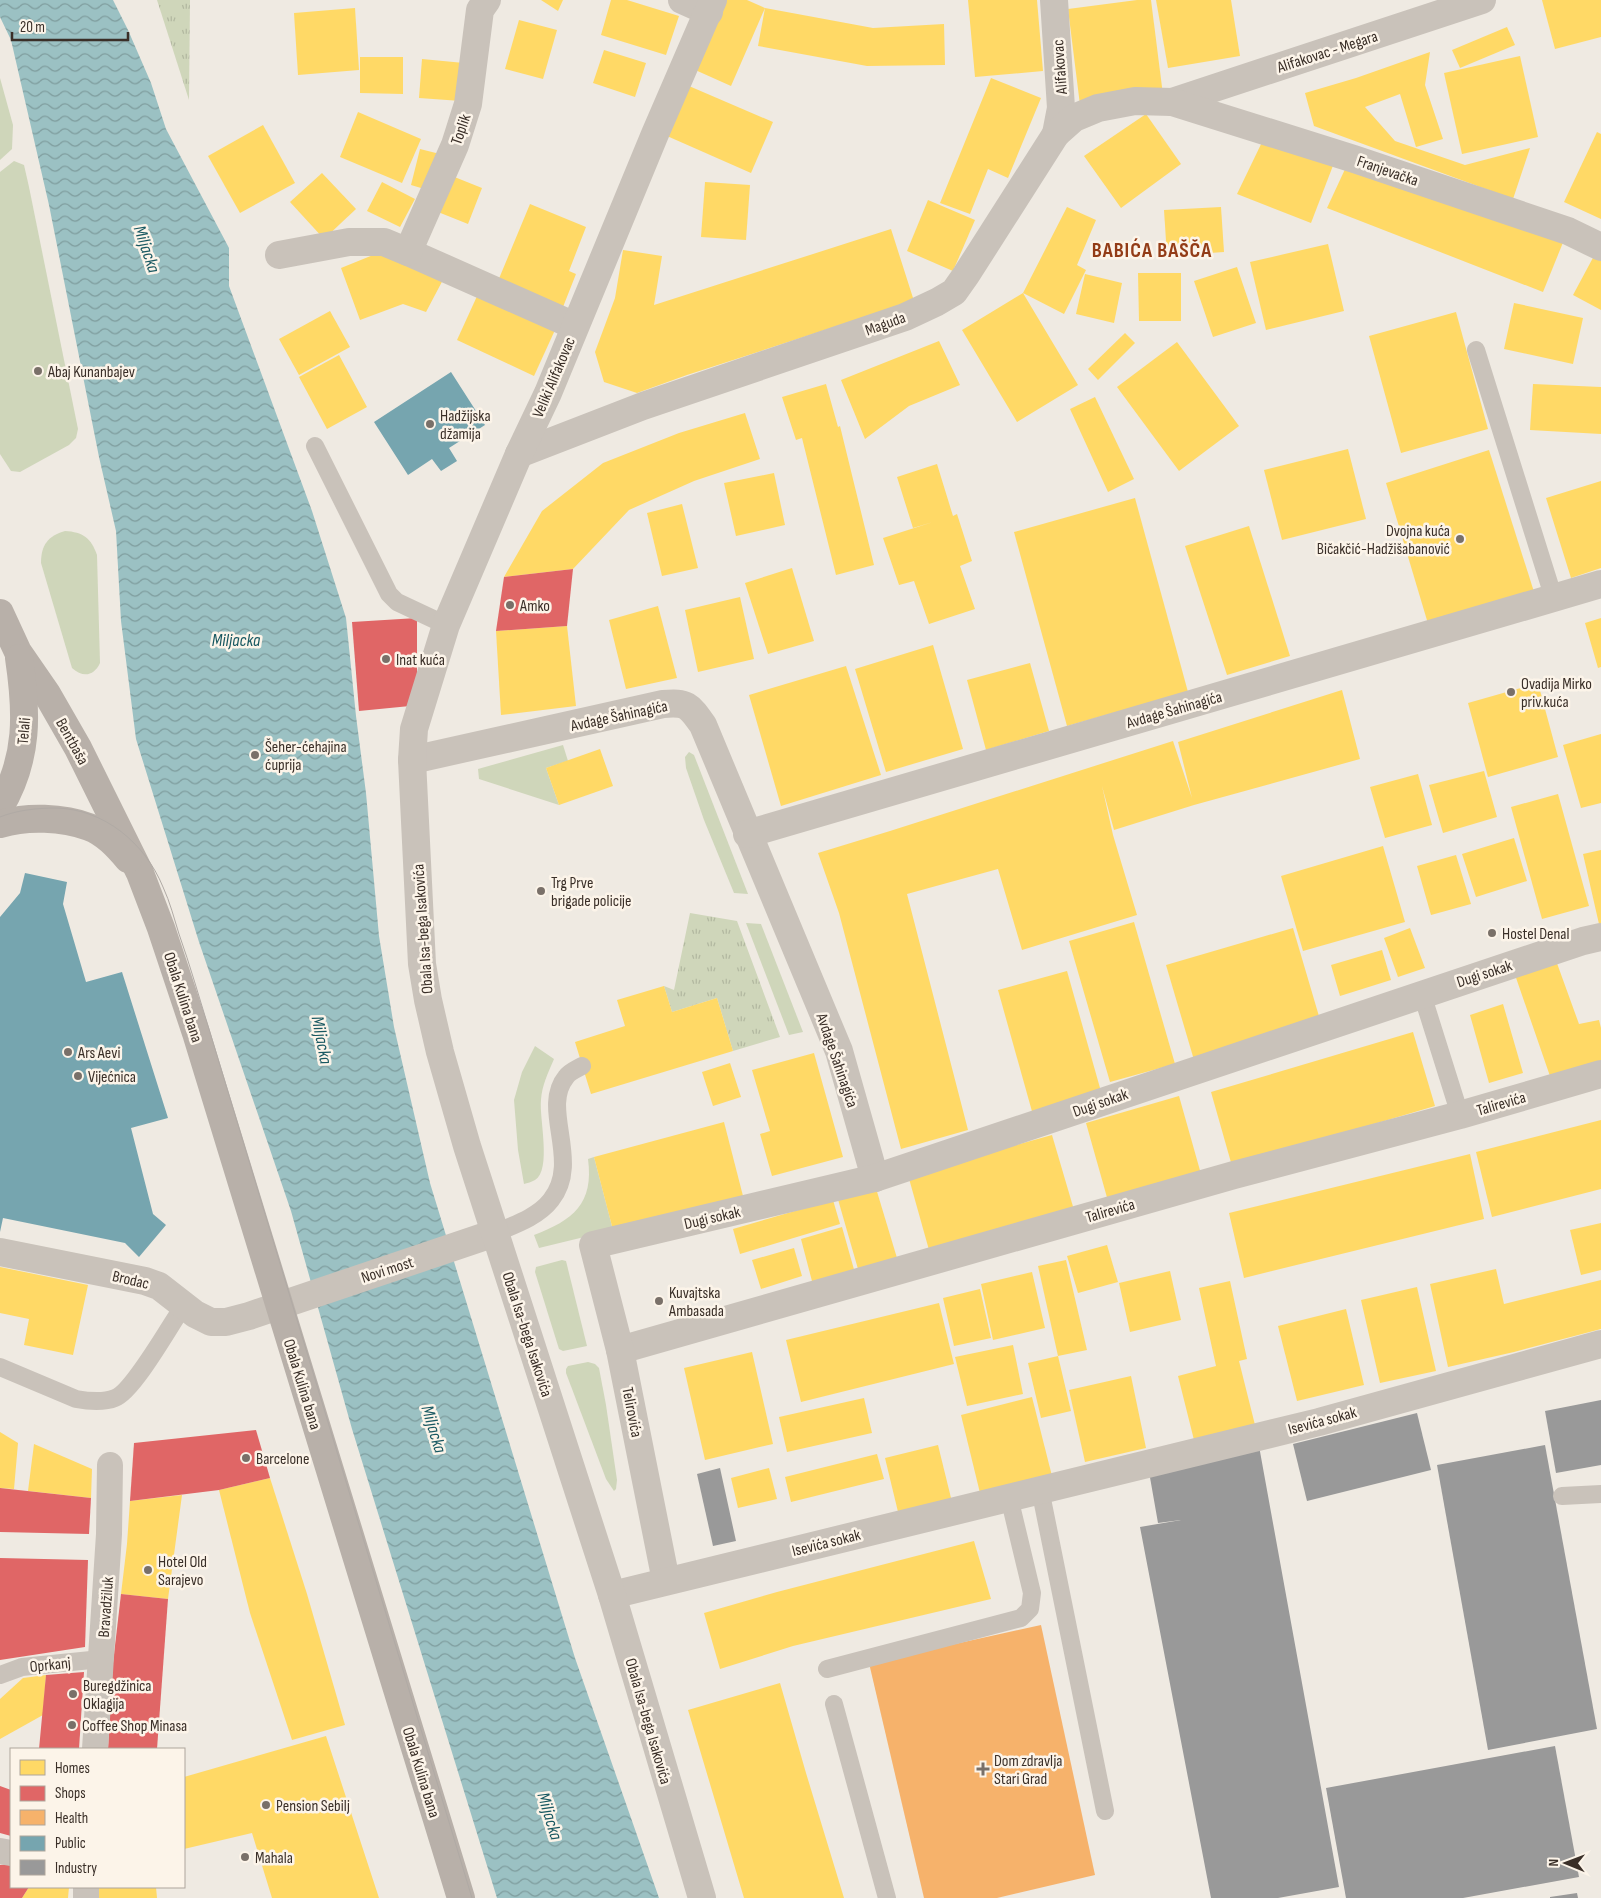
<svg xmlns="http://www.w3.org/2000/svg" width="1601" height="1898" viewBox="0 0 1601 1898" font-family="'Sofia Sans Condensed',sans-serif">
<defs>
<pattern id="park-tufts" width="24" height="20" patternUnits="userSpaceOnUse" patternTransform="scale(1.25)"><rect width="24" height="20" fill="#cfd6ba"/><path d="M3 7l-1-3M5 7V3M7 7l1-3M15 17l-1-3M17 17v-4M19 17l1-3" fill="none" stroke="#b2b8a0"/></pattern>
<pattern id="water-waves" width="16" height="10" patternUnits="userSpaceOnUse" patternTransform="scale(1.25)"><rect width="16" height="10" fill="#9bc1c3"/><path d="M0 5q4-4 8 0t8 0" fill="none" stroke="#7f9d9e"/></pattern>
</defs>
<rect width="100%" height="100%" fill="#efeae2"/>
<g fill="#cfd6ba">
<polygon points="0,78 13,125 12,149 0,160"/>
<polygon points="14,161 24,165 29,187 78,429 76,438 69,445 20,472 11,471 0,454 0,172"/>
<path d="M65,531c18,1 26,7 32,24l3,108c-6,13 -17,15 -28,5l-31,-105c0,-18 7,-27 24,-32z"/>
<polygon points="563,745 568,761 546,768 559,805 479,779 478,769"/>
<polygon points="689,752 694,755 748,894 734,893 704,820 686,768 685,757"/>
<polygon points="746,923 761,924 803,1032 789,1035"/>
<path d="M535,1046l19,13c-6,14 -12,26 -13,41 -2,18 11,70 -6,80 -3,2 -8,3 -11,4l-6,-34 -4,-50 8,-28z"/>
<path d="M594,1157l19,73 -74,18 -5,-13c39,-15 60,-31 54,-76z"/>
<polygon points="562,1260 566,1261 587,1346 563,1351 559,1349 535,1272 536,1267"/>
<polygon points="588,1362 595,1364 599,1368 606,1405 617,1480 616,1489 614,1491 606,1479 566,1373 566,1369 568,1366"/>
</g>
<g fill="url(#park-tufts)">
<polygon points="157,0 190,0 189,100"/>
<polygon points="690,913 737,921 780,1037 733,1051 717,998 672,1012 664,986 674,990"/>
</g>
<polygon fill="url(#water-waves)" points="0,0 113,0 128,30 151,83 166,129 229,248 229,286 312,511 346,618 356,716 366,793 379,936 394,1027 430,1183 575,1658 659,1898 497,1898 352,1429 291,1211 199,942 136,739 121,621 116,531 99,457 49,205 11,40 0,17"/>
<g fill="#ffd966">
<polygon points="541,0 563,0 558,11"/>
<polygon points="611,0 627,0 679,16 666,55 601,35"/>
<polygon points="724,0 747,0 765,8 873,28 944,24 945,65 867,66 758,46 765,8 731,86 693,69"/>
<polygon points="968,0 1037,0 1043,71 975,77"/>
<polygon points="1137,0 1151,0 1163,95 1080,105 1068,9"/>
<polygon points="1156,0 1231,0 1240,56 1168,68"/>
<polygon points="1542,0 1601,0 1601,37 1555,49"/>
<polygon points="355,8 359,70 298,75 294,13"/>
<polygon points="519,20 557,30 543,79 505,69"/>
<polygon points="1507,27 1515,45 1460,68 1452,50"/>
<polygon points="604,50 646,63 635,97 593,83"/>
<polygon points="1430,52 1425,85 1443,139 1416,147 1400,94 1365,107 1395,141 1465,165 1530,148 1513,199 1314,126 1305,93 1356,78"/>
<polygon points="1520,56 1538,137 1462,154 1444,73"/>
<polygon points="360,57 403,57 403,94 360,93"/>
<polygon points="422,59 464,63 461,101 419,98"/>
<polygon points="991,78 1041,98 1008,178 988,169 970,214 940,203"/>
<polygon points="689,86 773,122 751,173 667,136"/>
<polygon points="358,112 421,139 402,183 340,157"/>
<polygon points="1146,114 1181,164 1121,208 1084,156"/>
<polygon points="263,125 295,183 240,213 208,156"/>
<polygon points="1597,132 1601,134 1601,219 1564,202"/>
<polygon points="1264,138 1334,163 1311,223 1237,194"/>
<polygon points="420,149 440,154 431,191 411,185"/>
<polygon points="1346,167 1564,240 1543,292 1327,208"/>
<polygon points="322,173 356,209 324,239 290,202"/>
<polygon points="447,174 482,188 468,224 433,210"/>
<polygon points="382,182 415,199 400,227 367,211"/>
<polygon points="705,182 750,185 746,240 701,237"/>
<polygon points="928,200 975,220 953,271 907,251"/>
<polygon points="530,204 586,227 569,271 576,274 563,307 498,281"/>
<polygon points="1067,207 1096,220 1077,265 1086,270 1064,314 1023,293 1078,385 1017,422 962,330 1023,293"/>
<polygon points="1221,207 1224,252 1167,256 1164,210"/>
<polygon points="891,229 914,301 687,375 637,393 604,382 595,352 615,298 623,250 662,256 654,305"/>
<polygon points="1328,244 1344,311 1266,330 1250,262"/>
<polygon points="383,251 445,276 426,312 403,304 360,320 341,268"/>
<polygon points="1595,254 1601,258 1601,310 1573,295"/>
<polygon points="1237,267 1256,323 1213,337 1194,281"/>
<polygon points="1138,273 1181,273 1181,321 1139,321"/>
<polygon points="1085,274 1122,283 1114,323 1076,314"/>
<polygon points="478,294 555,330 534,376 457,340"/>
<polygon points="1514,303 1583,318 1573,364 1504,349"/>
<polygon points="330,311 350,347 299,375 279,339"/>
<polygon points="1456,312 1488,429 1401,453 1369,336"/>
<polygon points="1125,333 1135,343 1098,380 1088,369"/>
<polygon points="939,341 960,385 909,406 865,439 841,380"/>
<polygon points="1177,342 1239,426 1179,471 1117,387"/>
<polygon points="339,355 367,407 327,429 299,377"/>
<polygon points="826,384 838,427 840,426 874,565 836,575 802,438 796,440 782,397"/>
<polygon points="1533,384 1601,387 1601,434 1530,430"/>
<polygon points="1095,397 1134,479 1108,492 1070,409"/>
<polygon points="745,413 760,459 694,481 629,510 573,569 504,577 542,511 603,463 679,433"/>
<polygon points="1348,449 1366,519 1282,540 1264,470"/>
<polygon points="1489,450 1535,595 1429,627 1386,483"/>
<polygon points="937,464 953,516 957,514 972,561 960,566 975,609 929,624 914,581 899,585 883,538 933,522 913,528 897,477"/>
<polygon points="774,473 785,525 736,536 724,483"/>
<polygon points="1601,481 1601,568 1571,578 1546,498"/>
<polygon points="1135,498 1188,692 1067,726 1014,532"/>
<polygon points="682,504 698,568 662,576 647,513"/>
<polygon points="1249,526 1290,656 1227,675 1185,546"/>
<polygon points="792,568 814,641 768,654 745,583"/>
<polygon points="740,597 754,659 698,672 685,610"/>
<polygon points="658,606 677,678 626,689 609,620"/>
<polygon points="1601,618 1601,667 1598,668 1585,623"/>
<polygon points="567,626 576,706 501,715 496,631"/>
<polygon points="933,645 963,749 886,772 855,669"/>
<polygon points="1030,663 1049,731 986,750 967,680"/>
<polygon points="846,666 881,775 781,806 749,695"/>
<polygon points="1538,683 1558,757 1488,777 1468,703"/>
<polygon points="1342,690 1360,759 1194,805 1114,830 1102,786 1113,835 1137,915 1022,950 998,869 907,894 968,1130 901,1149 839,913 818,853 890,831 1173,741 1192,798 1178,742"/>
<polygon points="1601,734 1601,803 1581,808 1563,745"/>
<polygon points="600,749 613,786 559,805 546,768"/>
<polygon points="1484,771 1497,817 1443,833 1429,785"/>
<polygon points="1418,774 1432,825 1385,838 1370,787"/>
<polygon points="1558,794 1589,906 1542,919 1511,807"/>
<polygon points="1514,838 1527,881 1476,897 1462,854"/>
<polygon points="1383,846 1405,922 1303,951 1281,876"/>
<polygon points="1601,850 1601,924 1599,924 1583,854"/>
<polygon points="1456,855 1471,904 1431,915 1417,866"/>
<polygon points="1134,922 1175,1064 1110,1082 1069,941"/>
<polygon points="1293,928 1321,1023 1194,1060 1166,965"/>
<polygon points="1410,928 1425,968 1398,977 1384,938"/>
<polygon points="1382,950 1391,980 1340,996 1331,965"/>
<polygon points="1554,955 1579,1024 1599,1020 1601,1028 1601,1064 1551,1079 1513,969"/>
<polygon points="1067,971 1102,1095 1033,1115 998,990"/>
<polygon points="664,986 672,1012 717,998 733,1051 591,1094 575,1042 625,1026 617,1000"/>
<polygon points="1503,1004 1523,1073 1489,1083 1470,1015"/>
<polygon points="1413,1032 1435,1106 1232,1166 1211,1092"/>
<polygon points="814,1053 843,1157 772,1176 760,1134 770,1131 752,1070"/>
<polygon points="730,1063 741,1097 713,1106 702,1072"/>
<polygon points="1179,1096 1201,1174 1108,1201 1086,1123"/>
<polygon points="1601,1120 1601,1189 1492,1217 1476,1152"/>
<polygon points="724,1122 743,1196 613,1230 594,1157"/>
<polygon points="1052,1135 1074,1210 929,1250 908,1175"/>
<polygon points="1470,1154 1484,1219 1244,1278 1229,1213"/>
<polygon points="875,1185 897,1258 858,1269 837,1196"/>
<polygon points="833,1200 840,1224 740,1254 733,1229"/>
<polygon points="1601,1223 1601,1270 1581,1275 1570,1230"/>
<polygon points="842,1227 855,1273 813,1285 801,1239"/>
<polygon points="1107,1245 1118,1282 1078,1293 1067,1256"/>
<polygon points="794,1248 802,1276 761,1289 752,1260"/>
<polygon points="1066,1260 1087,1350 1058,1356 1038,1266"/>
<polygon points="0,1267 88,1285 73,1355 24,1345 29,1319 0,1313"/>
<polygon points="1496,1269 1504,1304 1601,1280 1601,1329 1514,1352 1448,1367 1430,1284"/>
<polygon points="1170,1271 1181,1320 1130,1332 1119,1283"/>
<polygon points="1032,1272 1045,1328 993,1340 981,1284"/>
<polygon points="1230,1281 1247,1359 1239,1361 1255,1425 1194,1440 1178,1376 1216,1366 1199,1288"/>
<polygon points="1417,1287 1436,1371 1380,1383 1361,1300"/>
<polygon points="980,1289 991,1338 954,1346 943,1298"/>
<polygon points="939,1303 954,1364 801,1402 786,1340"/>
<polygon points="1346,1309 1364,1385 1297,1401 1278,1326"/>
<polygon points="1013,1345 1023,1394 967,1406 955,1357"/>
<polygon points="752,1352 773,1444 705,1460 684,1368"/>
<polygon points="1058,1356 1071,1411 1041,1418 1028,1363"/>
<polygon points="1131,1376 1146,1448 1085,1462 1069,1390"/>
<polygon points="1032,1397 1052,1476 980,1493 961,1415"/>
<polygon points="864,1398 872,1433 787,1452 779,1417"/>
<polygon points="0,1432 18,1443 14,1489 0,1488"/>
<polygon points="34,1444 92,1469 91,1498 28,1491"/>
<polygon points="938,1445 952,1502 899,1516 885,1458"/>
<polygon points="877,1454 884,1479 791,1502 785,1477"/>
<polygon points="769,1468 777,1499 738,1508 731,1478"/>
<polygon points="270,1478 307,1594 345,1725 292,1740 250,1613 219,1490"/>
<polygon points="182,1495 168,1599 121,1594 127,1544 130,1501"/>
<polygon points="974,1541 991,1599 793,1646 720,1669 704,1613 777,1592"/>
<polygon points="46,1675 43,1715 0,1739 0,1699 23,1678"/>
<polygon points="780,1683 806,1773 844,1898 744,1898 688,1710"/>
<polygon points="326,1736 379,1898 272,1898 252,1833 184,1849 184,1777"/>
<polygon points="29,1887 69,1887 68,1898 22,1898"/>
<polygon points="98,1887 156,1887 157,1898 97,1898"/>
</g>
<g fill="#e06666">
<polygon points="573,569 567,626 496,631 504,577"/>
<polygon points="417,618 417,697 410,706 359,711 352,622"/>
<polygon points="256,1430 270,1478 219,1490 130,1501 134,1443"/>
<polygon points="0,1488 91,1498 89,1534 0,1532"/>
<polygon points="0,1558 88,1560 85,1647 0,1660"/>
<polygon points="121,1594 168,1599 157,1749 108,1749 113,1663"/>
<polygon points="84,1672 79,1749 39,1749 46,1675"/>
<polygon points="0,1786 11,1790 11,1836 0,1833"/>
<polygon points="11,1864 11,1887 29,1887 22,1898 0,1898 0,1865"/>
</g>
<polygon fill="#f6b26b" points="1041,1625 1095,1875 997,1898 924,1898 869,1663"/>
<g fill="#76a5af">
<polygon points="451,372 485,425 449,448 457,461 441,471 432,459 408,475 374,422"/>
<polygon points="25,873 67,882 63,904 86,982 122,972 168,1118 131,1128 153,1214 166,1225 139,1257 125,1243 3,1218 0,1232 0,917 20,893"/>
</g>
<g fill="#999">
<polygon points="1601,1400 1601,1465 1556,1473 1545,1411"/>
<polygon points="1417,1413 1431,1470 1307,1501 1293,1444"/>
<polygon points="1545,1445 1597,1729 1488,1750 1437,1465"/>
<polygon points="1259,1446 1339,1887 1278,1898 1211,1898 1140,1527 1181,1520 1158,1523 1148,1466"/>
<polygon points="720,1468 736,1541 713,1546 697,1474"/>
<polygon points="1555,1746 1579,1877 1463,1898 1346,1898 1326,1788"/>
<polygon points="1577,1893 1578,1898 1550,1898 1550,1897"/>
</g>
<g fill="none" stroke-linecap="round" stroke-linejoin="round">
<g stroke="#c9c2ba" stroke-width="18">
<polyline points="1476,350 1554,599"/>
<polyline points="315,446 389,594 397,602 446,625"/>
<polyline points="1422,994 1460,1115"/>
<path d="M495,1233c19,-8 43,-16 56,-33 31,-39 -11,-91 15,-123 3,-5 11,-8 16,-11"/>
<path d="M0,1367l76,32c11,2 27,4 39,-1 18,-6 56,-74 69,-93"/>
<polyline points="1040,1489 1105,1811"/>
<polyline points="1562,1496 1601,1494"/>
<polyline points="827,1669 1021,1618 1030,1609 1032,1593 1009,1497"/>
<polyline points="0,1675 22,1667 101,1659"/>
<polyline points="834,1704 887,1898"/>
</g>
<g stroke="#c9c2ba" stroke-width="26">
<polyline points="95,1749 109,1534 110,1465"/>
<polyline points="0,1851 11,1853"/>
<polyline points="86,1898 86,1887"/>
</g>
<g stroke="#c9c2ba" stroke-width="28">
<polyline points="682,0 709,12"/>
<polyline points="1054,0 1061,108 1056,134"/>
<polyline points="1172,102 1482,0"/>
<polyline points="408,252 575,326"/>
<polyline points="279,255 349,242 384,242 408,252 455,145 468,104 480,10 487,0"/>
<polyline points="519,454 643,406 905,317 937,302 954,292 966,275 1056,134 1074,118 1098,108 1135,101 1172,102 1354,159 1568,231 1601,247"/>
<path d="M412,760l251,-56c24,-2 26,1 40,21l136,326 36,127"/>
<polyline points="747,834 1601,584"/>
<polyline points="0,1252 145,1281 159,1286 195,1314 211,1322 226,1322 249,1316 495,1233"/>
<polyline points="620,1350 1234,1175 1460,1115 1601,1074"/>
<polyline points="666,1581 620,1350 593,1245 875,1178 1583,941 1601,937"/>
<polyline points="612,1595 1319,1422 1601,1344"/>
<polyline points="702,1898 612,1595 467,1146 440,1052 428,1000 422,964 412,760 414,729 446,625 519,454 548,393 655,134 713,0"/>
</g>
<g stroke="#b8b0a9" stroke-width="28">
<polyline points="0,613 18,652 47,694 78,748 140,873 161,928 196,1033 461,1898"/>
<path d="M0,807c29,-49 27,-95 19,-149"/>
<path d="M0,824c26,-8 63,-7 89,3 16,6 28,19 39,32"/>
</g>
<path stroke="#b0aaa5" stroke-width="1" d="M0,817c17,-7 38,-9 56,-9 48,1 89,35 107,79 7,15 11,31 16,47 11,31 20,63 30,95l263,869"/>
</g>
<g fill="#797069" stroke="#fcf4e9" stroke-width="2">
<circle cx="38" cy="371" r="5"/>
<circle cx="430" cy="424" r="5"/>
<circle cx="1460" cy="539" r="5"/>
<circle cx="510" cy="605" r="5"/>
<circle cx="386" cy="659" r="5"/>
<circle cx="1511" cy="692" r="5"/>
<circle cx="255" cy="755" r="5"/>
<circle cx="541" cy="891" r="5"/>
<circle cx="1492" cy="933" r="5"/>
<circle cx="68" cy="1052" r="5"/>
<circle cx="78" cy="1076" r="5"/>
<circle cx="659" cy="1301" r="5"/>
<circle cx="246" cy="1458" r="5"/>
<circle cx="148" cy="1570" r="5"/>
<circle cx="73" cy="1694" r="5"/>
<circle cx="72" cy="1725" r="5"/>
<path d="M980.5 1761.5h5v5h5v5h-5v5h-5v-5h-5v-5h5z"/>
<circle cx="266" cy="1805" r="5"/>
<circle cx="245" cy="1857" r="5"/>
</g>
<g text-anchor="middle" stroke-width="5" stroke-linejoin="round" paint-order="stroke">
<g font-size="16" fill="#3a2f28" stroke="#fcf4e9">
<text transform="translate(1327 51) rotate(-18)" y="6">Alifakovac - Megara</text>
<text transform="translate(1059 67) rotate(-94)" y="6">Alifakovac</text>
<text transform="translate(460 129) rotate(-71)" y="6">Toplik</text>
<text transform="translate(1388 170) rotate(19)" y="6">Franjevačka</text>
<text transform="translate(885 323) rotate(-20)" y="6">Maguda</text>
<text transform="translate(553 377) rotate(-67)" y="6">Veliki Alifakovac</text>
<text transform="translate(1174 709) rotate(-16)" y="6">Avdage Šahinagića</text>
<text transform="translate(619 715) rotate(-12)" y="6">Avdage Šahinagića</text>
<text transform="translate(23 731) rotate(-85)" y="6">Telali</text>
<text transform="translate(73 741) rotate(61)" y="6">Bentbaša</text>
<text transform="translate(422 929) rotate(-94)" y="6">Obala Isa-bega Isakovića</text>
<text transform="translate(1484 973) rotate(-18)" y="6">Dugi sokak</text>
<text transform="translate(184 997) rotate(72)" y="6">Obala Kulina bana</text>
<text transform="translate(838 1060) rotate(71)" y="6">Avdage Šahinagića</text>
<text transform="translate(1100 1102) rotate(-19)" y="6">Dugi sokak</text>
<text transform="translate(1501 1103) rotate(-16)" y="6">Talirevića</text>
<text transform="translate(1110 1210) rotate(-16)" y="6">Talirevića</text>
<text transform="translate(712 1217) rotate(-13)" y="6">Dugi sokak</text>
<text transform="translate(387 1269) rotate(-18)" y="6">Novi most</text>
<text transform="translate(131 1279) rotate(13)" y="6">Brodac</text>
<text transform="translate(528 1334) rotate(72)" y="6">Obala Isa-bega Isakovića</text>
<text transform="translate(303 1384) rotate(73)" y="6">Obala Kulina bana</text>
<text transform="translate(633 1412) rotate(79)" y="6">Telirovića</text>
<text transform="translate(1322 1420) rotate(-15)" y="6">Isevića sokak</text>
<text transform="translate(826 1542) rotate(-14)" y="6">Isevića sokak</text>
<text transform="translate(105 1607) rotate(-86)" y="6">Bravadžiluk</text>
<text transform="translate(50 1664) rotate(-6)" y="6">Oprkanj</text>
<text transform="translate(649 1721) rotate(74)" y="6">Obala Isa-bega Isakovića</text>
<text transform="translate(422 1772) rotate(73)" y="6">Obala Kulina bana</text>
</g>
<g font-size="16" fill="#3a2f28" stroke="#fcf4e9" text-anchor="start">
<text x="48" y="377">Abaj Kunanbajev</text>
<text x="440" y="421">Hadžijska<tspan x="440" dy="18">džamija</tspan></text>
<text x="1450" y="536" text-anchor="end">Dvojna kuća<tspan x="1450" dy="18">Bičakčić-Hadžišabanović</tspan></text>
<text x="520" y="611">Amko</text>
<text x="396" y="665">Inat kuća</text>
<text x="1521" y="689">Ovadija Mirko<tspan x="1521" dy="18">priv.kuća</tspan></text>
<text x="265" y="752">Šeher-ćehajina<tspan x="265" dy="18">ćuprija</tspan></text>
<text x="551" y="888">Trg Prve<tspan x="551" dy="18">brigade policije</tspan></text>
<text x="1502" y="939">Hostel Denal</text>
<text x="78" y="1058">Ars Aevi</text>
<text x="88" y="1082">Vijećnica</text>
<text x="669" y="1298">Kuvajtska<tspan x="669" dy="18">Ambasada</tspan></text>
<text x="256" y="1464">Barcelone</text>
<text x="158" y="1567">Hotel Old<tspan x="158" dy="18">Sarajevo</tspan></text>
<text x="83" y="1691">Buregdžinica<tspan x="83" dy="18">Oklagija</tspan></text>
<text x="82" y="1731">Coffee Shop Minasa</text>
<text x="994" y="1766">Dom zdravlja<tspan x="994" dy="18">Stari Grad</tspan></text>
<text x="276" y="1811">Pension Sebilj</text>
<text x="255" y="1863">Mahala</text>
</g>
<g font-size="18" font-style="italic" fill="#185861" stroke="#fcf4e9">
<text transform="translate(147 249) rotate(71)" y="6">Miljacka</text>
<text x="236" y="646">Miljacka</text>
<text transform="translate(322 1040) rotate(79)" y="6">Miljacka</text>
<text transform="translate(434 1429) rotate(73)" y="6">Miljacka</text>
<text transform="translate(550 1816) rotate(73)" y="6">Miljacka</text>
</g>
<g font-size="21" font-weight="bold" letter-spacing="1" fill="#933c17" stroke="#fcf4e9">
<text x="1152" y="257">BABIĆA BAŠČA</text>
</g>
</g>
<rect x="10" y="1748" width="175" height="140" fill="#fcf4e9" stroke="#aea59c"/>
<rect x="20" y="1760" width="25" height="15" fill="#ffd966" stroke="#aea59c"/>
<text x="55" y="1773" font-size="15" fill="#3a2f28">Homes</text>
<rect x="20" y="1786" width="25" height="15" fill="#e06666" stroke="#aea59c"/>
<text x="55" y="1798" font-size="15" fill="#3a2f28">Shops</text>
<rect x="20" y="1810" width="25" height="15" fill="#f6b26b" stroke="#aea59c"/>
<text x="55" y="1823" font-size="15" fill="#3a2f28">Health</text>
<rect x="20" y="1836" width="25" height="15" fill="#76a5af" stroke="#aea59c"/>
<text x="55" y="1848" font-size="15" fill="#3a2f28">Public</text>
<rect x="20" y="1860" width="25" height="15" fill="#999999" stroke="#aea59c"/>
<text x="55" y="1873" font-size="15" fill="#3a2f28">Industry</text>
<g transform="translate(1566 1863) rotate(271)" stroke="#fcf4e9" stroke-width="4" paint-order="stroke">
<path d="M0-4L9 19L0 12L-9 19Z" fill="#3a2f28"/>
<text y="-8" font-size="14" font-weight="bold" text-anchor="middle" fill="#3a2f28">N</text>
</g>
<path d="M12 32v8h116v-8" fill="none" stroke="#3a2f28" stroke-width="2.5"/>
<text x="20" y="32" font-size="15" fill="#3a2f28" stroke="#fcf4e9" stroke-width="4" paint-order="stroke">20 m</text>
</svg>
